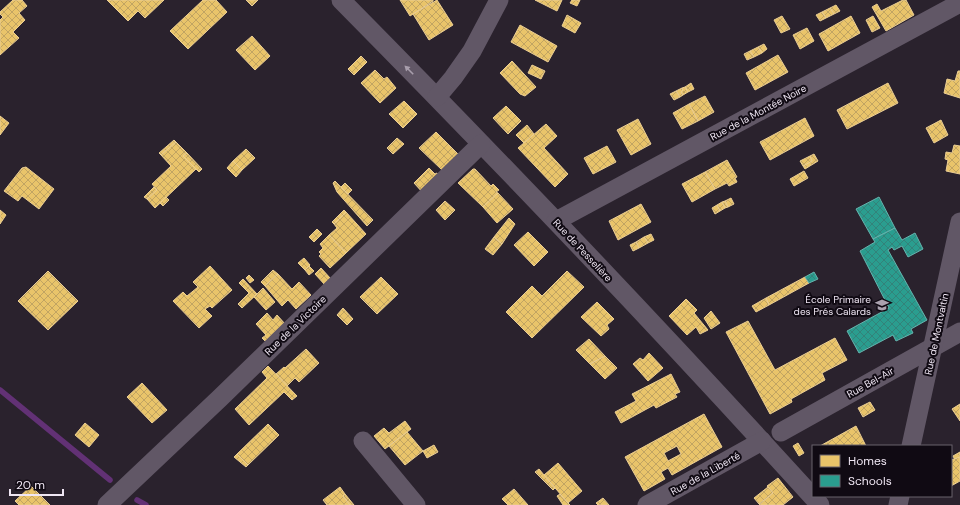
<svg xmlns="http://www.w3.org/2000/svg" width="960" height="505" viewBox="0 0 960 505" font-family="'DM Sans',sans-serif">
<defs>
<pattern id="homes-cross-hatch" width="8" height="8" patternUnits="userSpaceOnUse"><rect width="8" height="8" fill="#e9c46a"/><path d="M0 0l8 8M0 8l8-8" fill="none" stroke="#c1a462"/></pattern>
<pattern id="schools-cross-hatch" width="8" height="8" patternUnits="userSpaceOnUse"><rect width="8" height="8" fill="#2a9d8f"/><path d="M0 0l8 8M0 8l8-8" fill="none" stroke="#33837a"/></pattern>
</defs>
<rect width="100%" height="100%" fill="#2a222d"/>
<g fill="url(#homes-cross-hatch)" stroke="#ebce93" fill-rule="evenodd">
<polygon points="13,0 22,0 27,6 19,13 25,20 13,32 19,38 0,55 0,20 3,17 0,14 0,12"/>
<polygon points="107,0 164,0 145,18 138,11 128,21"/>
<polygon points="203,0 216,0 227,12 188,49 170,31"/>
<polygon points="246,0 258,0 252,6"/>
<polygon points="400,0 433,0 433,1 410,16"/>
<polygon points="437,0 453,25 429,40 413,14"/>
<polygon points="535,0 562,0 557,11"/>
<polygon points="572,0 580,0 577,6 570,3"/>
<polygon points="903,0 906,0 914,15 886,31 872,7 877,4 881,11"/>
<polygon points="836,5 840,11 834,14 830,8"/>
<polygon points="830,8 834,14 826,18 822,12"/>
<polygon points="822,12 826,18 820,21 816,15"/>
<polygon points="567,15 581,23 575,33 562,26"/>
<polygon points="782,16 790,29 781,33 774,20"/>
<polygon points="851,16 860,33 828,51 819,34"/>
<polygon points="873,16 880,28 872,32 866,20"/>
<polygon points="520,25 557,46 548,62 511,42"/>
<polygon points="807,28 814,41 800,49 793,35"/>
<polygon points="252,36 270,56 255,70 236,50"/>
<polygon points="764,44 767,49 762,53 758,47"/>
<polygon points="758,47 762,53 754,57 750,51"/>
<polygon points="750,51 754,57 747,60 744,54"/>
<polygon points="778,55 788,72 755,90 746,73"/>
<polygon points="361,56 367,62 354,75 348,69"/>
<polygon points="512,61 536,87 525,96 520,94 500,73"/>
<polygon points="532,65 545,71 541,79 528,73"/>
<polygon points="375,70 384,79 387,77 396,88 380,103 361,83"/>
<polygon points="958,71 960,71 960,98 944,93 947,79 955,81"/>
<polygon points="691,83 694,89 688,92 685,87"/>
<polygon points="888,83 898,103 847,129 837,110"/>
<polygon points="685,87 688,92 683,95 681,92 683,90 682,88"/>
<polygon points="682,88 683,90 681,92 683,95 680,97 676,91"/>
<polygon points="676,91 680,97 674,100 670,94"/>
<polygon points="705,96 714,112 698,121 689,104"/>
<polygon points="404,101 417,114 403,128 389,114"/>
<polygon points="689,104 698,121 682,129 673,113"/>
<polygon points="506,106 521,121 508,134 493,118"/>
<polygon points="0,116 9,123 0,135"/>
<polygon points="805,118 814,136 770,160 760,142"/>
<polygon points="638,119 651,144 631,155 617,130"/>
<polygon points="941,120 948,135 934,143 926,128"/>
<polygon points="546,124 557,136 544,148 568,174 555,187 518,148"/>
<polygon points="527,125 534,134 524,143 516,135"/>
<polygon points="436,132 459,155 442,170 419,148"/>
<polygon points="397,138 404,144 393,154 387,148"/>
<polygon points="174,140 176,142 161,155 159,153"/>
<polygon points="176,142 187,153 183,156 196,169 155,208 147,199 157,190 152,184 171,166 161,155"/>
<polygon points="954,145 960,146 960,174 946,171 948,160 945,159 946,152 952,153"/>
<polygon points="607,146 616,162 593,174 584,158"/>
<polygon points="246,149 255,158 242,170 233,161"/>
<polygon points="187,153 202,169 199,172 183,156"/>
<polygon points="814,154 818,161 805,169 803,166 812,161 810,156"/>
<polygon points="810,156 812,161 803,166 800,161"/>
<polygon points="727,160 737,177 735,178 737,182 729,186 727,183 715,189 705,172"/>
<polygon points="233,161 242,170 236,177 227,168"/>
<polygon points="26,167 54,189 39,209 22,196 18,201 4,191 22,168"/>
<polygon points="429,168 435,174 437,173 441,177 424,194 414,183"/>
<polygon points="473,169 475,169 491,186 493,184 499,190 496,192 498,193 483,207 458,183"/>
<polygon points="804,171 808,178 794,186 790,179"/>
<polygon points="705,172 715,189 692,202 682,184"/>
<polygon points="335,181 373,220 367,226 337,192 333,183"/>
<polygon points="345,183 352,190 348,194 341,187"/>
<polygon points="154,187 157,190 147,199 144,197"/>
<polygon points="498,193 513,209 497,223 483,207"/>
<polygon points="166,197 169,200 163,206 160,203"/>
<polygon points="731,198 734,204 728,207 725,201"/>
<polygon points="445,201 455,210 445,220 436,210"/>
<polygon points="725,201 728,207 725,208 722,202"/>
<polygon points="722,202 725,208 720,211 717,205"/>
<polygon points="641,204 651,222 618,240 609,221"/>
<polygon points="717,205 720,211 715,214 712,208"/>
<polygon points="0,210 6,215 0,224"/>
<polygon points="344,210 346,212 334,224 332,222"/>
<polygon points="346,212 366,234 346,253 329,235 337,228 334,224"/>
<polygon points="509,218 515,224 502,244 494,237"/>
<polygon points="317,229 322,234 314,242 309,237"/>
<polygon points="528,232 548,252 534,266 514,245"/>
<polygon points="651,234 654,240 648,243 644,237"/>
<polygon points="329,235 346,253 330,268 319,256 321,254 319,252 323,248 320,244"/>
<polygon points="494,237 502,244 493,255 485,249"/>
<polygon points="644,237 648,243 639,248 636,242"/>
<polygon points="636,242 639,248 633,251 630,245"/>
<polygon points="304,258 310,265 305,270 298,263"/>
<polygon points="210,266 232,290 212,308 210,306 205,309 212,316 199,328 173,301 183,292 187,296 198,287 193,282"/>
<polygon points="309,266 314,271 309,275 305,270"/>
<polygon points="321,268 331,279 325,285 315,274"/>
<polygon points="273,270 278,274 265,286 261,282"/>
<polygon points="48,271 78,301 48,330 18,301"/>
<polygon points="567,271 584,287 532,338 506,312 532,286 542,296"/>
<polygon points="278,274 292,289 299,282 311,295 296,309 288,300 282,306 265,286"/>
<polygon points="249,275 254,280 250,283 246,278"/>
<polygon points="381,277 398,294 377,314 360,297"/>
<polygon points="805,277 809,283 769,305 766,298"/>
<polygon points="243,279 257,294 242,308 238,304 249,293 239,283"/>
<polygon points="263,288 275,302 266,310 254,297"/>
<polygon points="766,298 769,305 756,312 752,306"/>
<polygon points="686,299 697,310 694,313 708,330 700,334 696,327 687,335 669,316"/>
<polygon points="597,302 614,319 607,325 609,329 601,336 581,317"/>
<polygon points="343,308 353,319 347,325 337,315"/>
<polygon points="711,311 720,323 711,329 704,318"/>
<polygon points="267,313 273,320 277,315 286,325 268,344 262,338 266,335 256,324"/>
<polygon points="748,321 775,370 835,338 847,360 822,373 825,380 791,399 792,402 770,414 726,332"/>
<polygon points="589,339 605,356 590,364 576,350"/>
<polygon points="306,349 319,363 299,382 295,378 287,386 276,374 284,367 285,368"/>
<polygon points="649,353 663,368 648,381 633,364 640,358 643,360"/>
<polygon points="605,356 617,368 605,379 590,364"/>
<polygon points="268,366 297,396 292,400 284,392 249,425 235,409 267,378 262,372"/>
<polygon points="671,374 680,392 675,394 677,397 656,408 654,405 621,423 615,412 636,401 632,394"/>
<polygon points="142,383 167,410 152,423 127,397"/>
<polygon points="870,402 875,410 863,417 858,408"/>
<polygon points="960,404 960,421 952,409"/>
<path d="M704,414l18,33 -50,28 -4,-7 -7,4 4,7 -21,12 -19,-34zM677,446l4,8 -13,7 -4,-8z"/>
<polygon points="405,421 411,429 385,449 374,436 384,428 389,433"/>
<polygon points="85,423 99,435 89,447 75,435"/>
<polygon points="268,424 279,435 248,465 237,454"/>
<polygon points="856,426 866,446 820,446"/>
<polygon points="407,432 423,451 405,465 389,446"/>
<polygon points="798,443 804,453 799,456 793,446"/>
<polygon points="434,445 438,452 427,458 423,451"/>
<polygon points="960,452 960,457 955,460 953,456"/>
<polygon points="237,454 248,465 246,467 234,457"/>
<polygon points="960,457 960,481 951,486 951,460"/>
<polygon points="558,463 582,491 568,503 544,475"/>
<polygon points="539,469 555,488 553,490 535,472"/>
<polygon points="778,478 793,497 783,505 759,505 773,493 767,486"/>
<polygon points="31,486 50,505 19,505 15,501"/>
<polygon points="340,487 345,494 343,496 350,505 327,505 323,500"/>
<polygon points="768,487 773,493 759,504 754,498"/>
<polygon points="514,489 528,505 508,505 502,499"/>
<polygon points="345,494 354,505 350,505 343,496"/>
<polygon points="560,494 568,503 570,505 563,505 557,496"/>
<polygon points="603,498 609,505 598,505 596,503"/>
</g>
<g fill="url(#schools-cross-hatch)" stroke="#65b3ad">
<polygon points="879,197 895,228 873,239 856,209"/>
<polygon points="895,228 902,240 915,233 923,249 908,257 902,246 894,250 892,247 888,250 927,320 911,329 913,333 896,341 893,335 859,353 847,331 889,308 860,251 875,242 873,239"/>
<polygon points="814,272 818,279 809,283 805,277"/>
</g>
<g fill="none" stroke-linecap="round" stroke-linejoin="round">
<g stroke="#623175" stroke-width="5.5">
<polyline points="0,390 110,480"/>
<polyline points="137,500 146,505"/>
</g>
<g stroke="#615766" stroke-width="19">
<path d="M341,0c163,165 323,333 479,505"/>
<polyline points="437,97 453,78 472,51 499,0"/>
<polyline points="556,221 960,3"/>
<polyline points="781,432 960,332"/>
<polyline points="363,441 416,505"/>
<polyline points="911,446 960,222"/>
<polyline points="107,505 220,398 481,144"/>
<polyline points="647,505 762,441"/>
<polyline points="898,505 900,496"/>
</g>
</g>
<defs><path id="oneway-solid" d="M-6-.8H1V-3.2L6.5 0L1 3.2V.8H-6Z"/></defs>
<use fill="#a89eac" href="#oneway-solid" transform="translate(409 70) rotate(-135)"/>
<defs>
<g id="school-bare" transform="scale(1.08)"><path d="M0-5L7-2L0 1L-7-2ZM-4 1L0 2.5L4 1V4Q0 6-4 4Z" fill="#aaa1ae" stroke="#100a13" stroke-width="2.5" paint-order="stroke"/></g>
</defs>
<g fill-rule="evenodd">
<use href="#school-bare" x="882" y="305"/>
</g>
<g text-anchor="middle" stroke-width="4" stroke-linejoin="round" paint-order="stroke">
<g font-size="10" fill="#efe6f3" stroke="#100a13">
<text transform="translate(758 112) rotate(-28)" y="4">Rue de la Montée Noire</text>
<text transform="translate(583 250) rotate(47)" y="4">Rue de Pesselière</text>
<text transform="translate(295 325) rotate(-44)" y="4">Rue de la Victoire</text>
<text transform="translate(936 334) rotate(-78)" y="4">Rue de Montvaltin</text>
<text transform="translate(870 382) rotate(-29)" y="4">Rue Bel-Air</text>
<text transform="translate(705 473) rotate(-29)" y="4">Rue de la Liberté</text>
</g>
<g font-size="10" fill="#efe6f3" stroke="#100a13" text-anchor="end">
<text x="871" y="303">École Primaire<tspan x="871" dy="12">des Prés Calards</tspan></text>
</g>
</g>
<rect x="812" y="445" width="140" height="52" fill="#100a13" stroke="#69626d"/>
<rect x="820" y="455" width="20" height="12" fill="#e9c46a" stroke="#69626d"/>
<text x="848" y="465" font-size="12" fill="#efe6f3">Homes</text>
<rect x="820" y="475" width="20" height="12" fill="#2a9d8f" stroke="#69626d"/>
<text x="848" y="485" font-size="12" fill="#efe6f3">Schools</text>
<path d="M10 489v6h53v-6" fill="none" stroke="#efe6f3" stroke-width="2"/>
<text x="16" y="489" font-size="12" fill="#efe6f3" stroke="#100a13" stroke-width="3" paint-order="stroke">20 m</text>
</svg>
